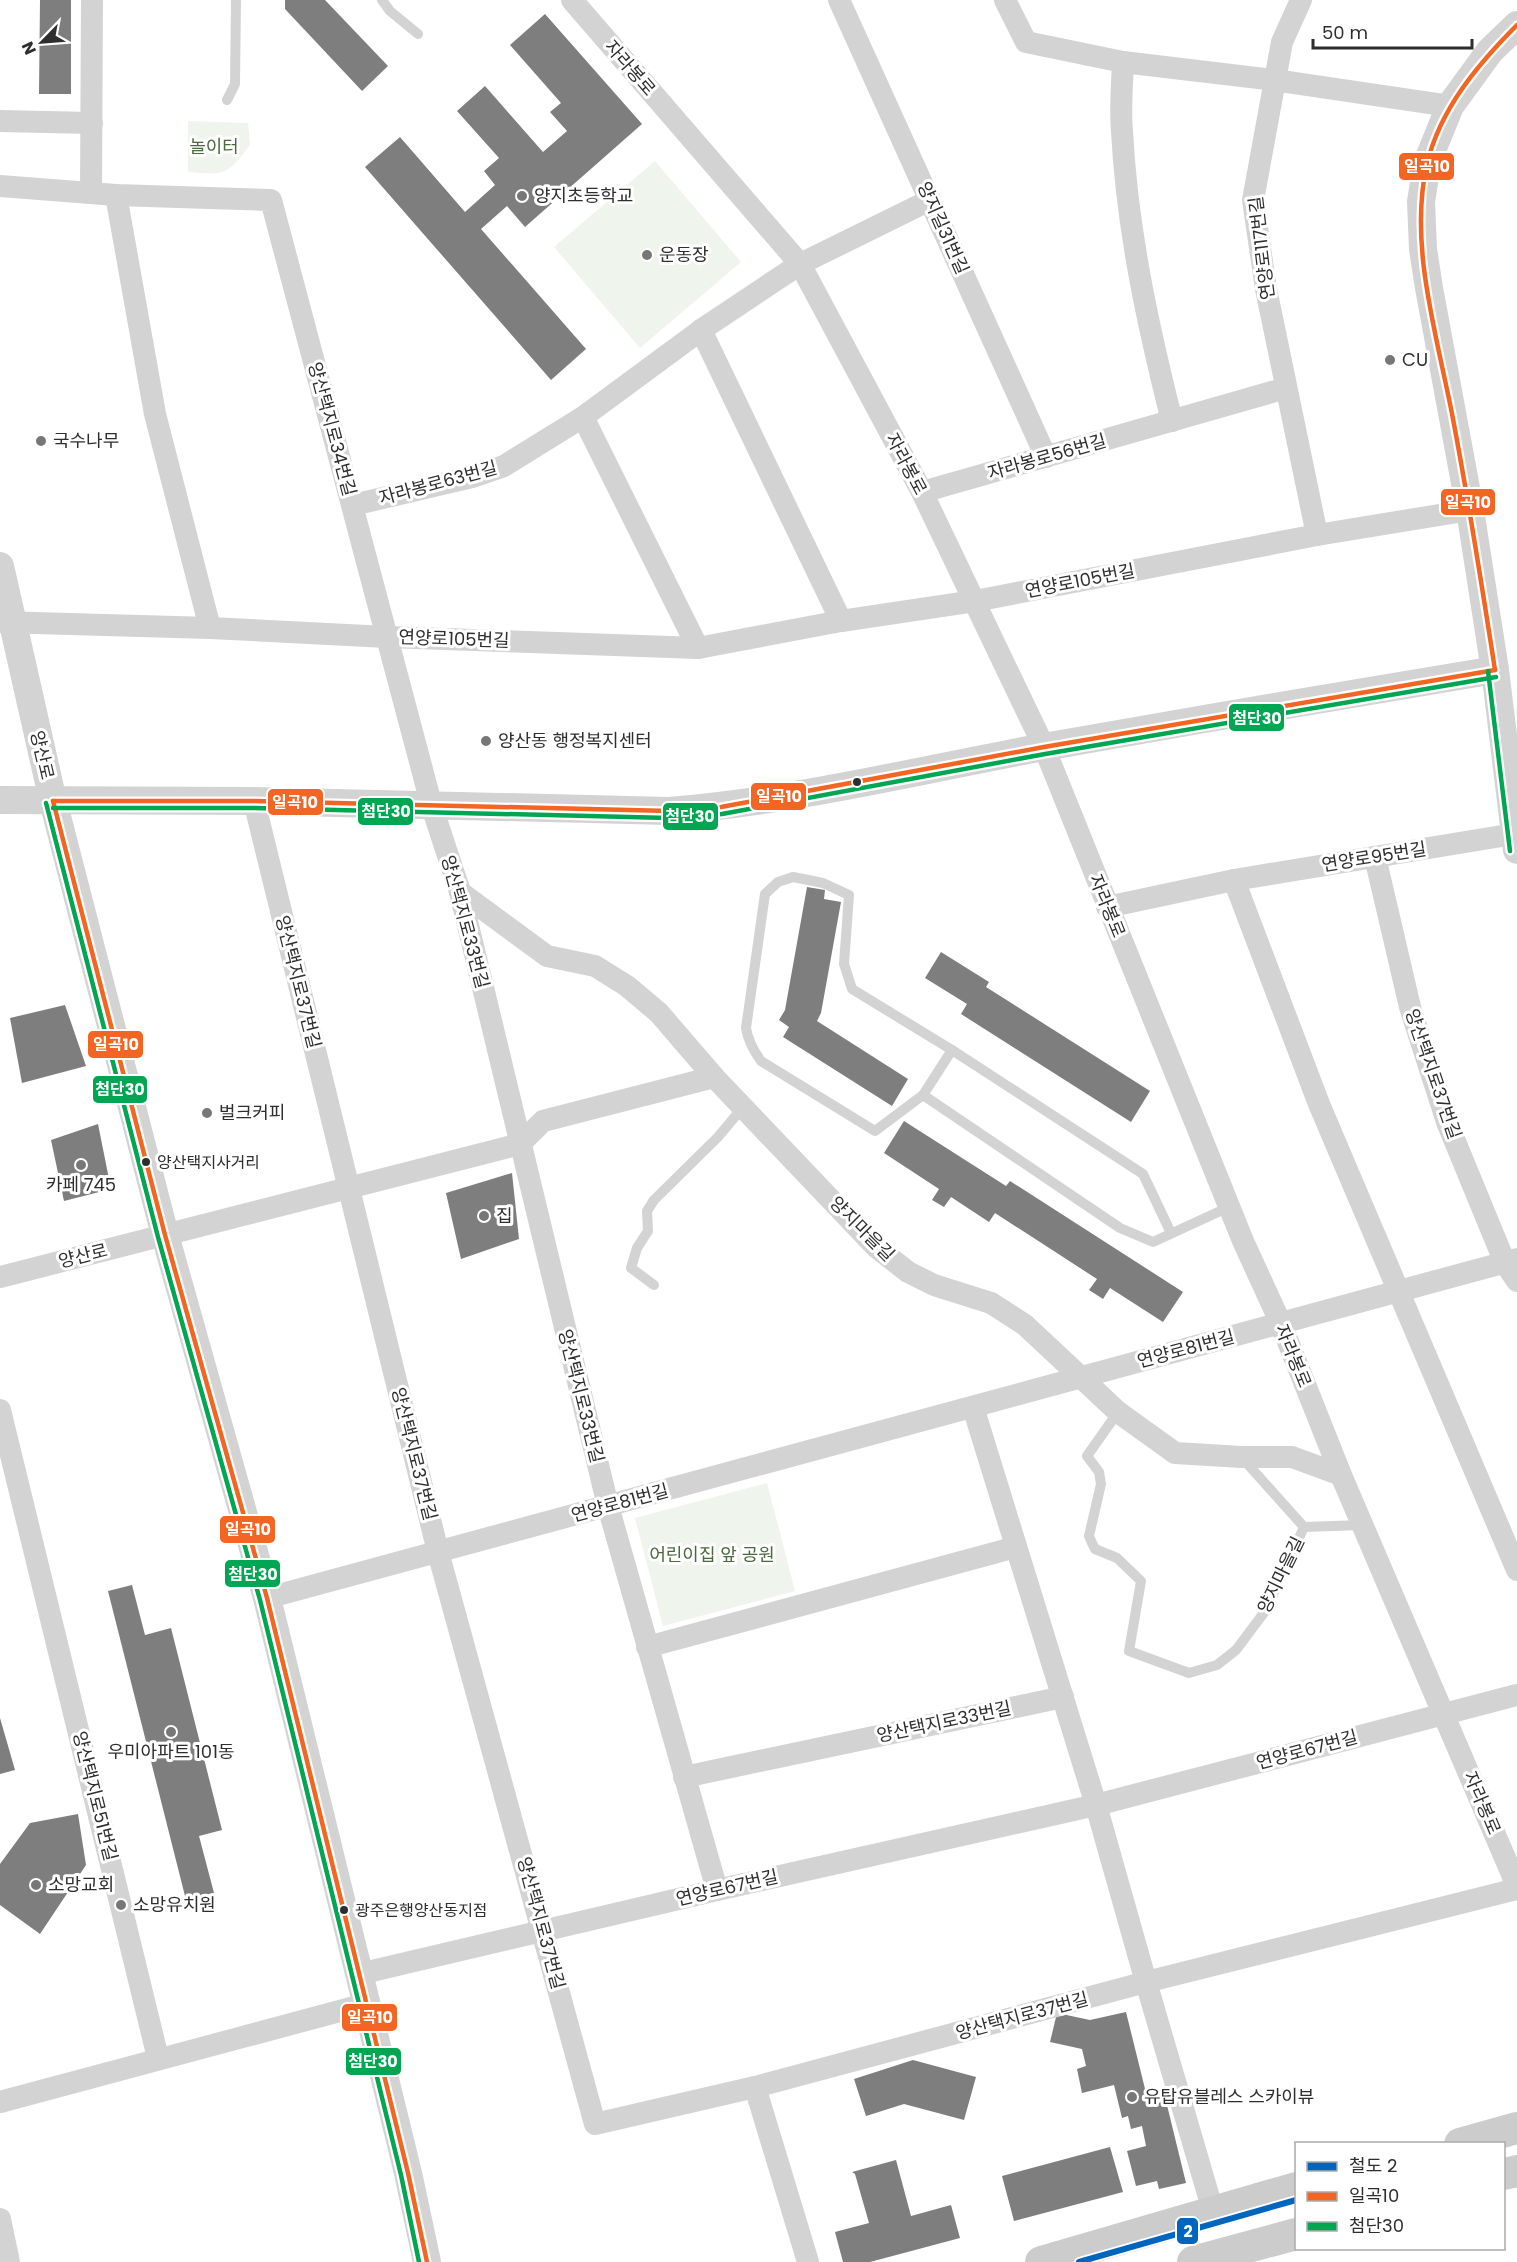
<svg xmlns="http://www.w3.org/2000/svg" width="1517" height="2262" viewBox="0 0 1517 2262" font-family="Poppins,'Noto Sans KR',sans-serif">
<rect width="100%" height="100%" fill="#fff"/>
<g fill="#eff4ec">
<path d="M188,121l60,2 2,22c-24,31 -24,30 -62,27z"/>
<polygon points="655,161 741,262 640,348 554,247"/>
<polygon points="767,1483 795,1591 663,1626 635,1518"/>
</g>
<g fill="#7e7e7e">
<polygon points="40,0 71,0 71,94 39,94"/>
<polygon points="285,0 325,0 388,66 362,91 285,9"/>
<polygon points="545,14 642,124 525,227 507,206 481,229 586,349 551,380 365,167 400,137 465,212 495,185 484,171 499,158 457,111 485,86 543,152 567,131 550,112 561,103 510,45"/>
<polygon points="807,887 825,890 824,899 841,902 821,1013 817,1021 908,1079 892,1106 783,1037 789,1027 779,1020 785,1010"/>
<polygon points="941,952 989,982 986,987 1150,1091 1131,1122 961,1014 967,1004 925,978"/>
<polygon points="65,1005 86,1066 22,1083 10,1018"/>
<polygon points="904,1121 1006,1186 1010,1181 1183,1292 1163,1322 1110,1288 1103,1299 1089,1290 1097,1279 995,1213 989,1222 951,1197 944,1207 932,1200 939,1189 884,1153"/>
<polygon points="98,1124 111,1189 64,1201 51,1140"/>
<polygon points="512,1173 519,1239 461,1259 446,1193"/>
<polygon points="132,1585 145,1635 171,1628 222,1830 199,1836 214,1893 186,1900 108,1591"/>
<polygon points="0,1718 15,1770 0,1774"/>
<polygon points="78,1814 86,1865 40,1934 0,1905 0,1864 30,1823"/>
<polygon points="1126,2012 1149,2105 1166,2101 1186,2183 1159,2189 1157,2181 1136,2186 1127,2151 1146,2146 1142,2126 1131,2129 1128,2116 1122,2118 1114,2085 1082,2093 1077,2069 1086,2066 1082,2049 1050,2042 1057,2013 1090,2020"/>
<polygon points="913,2060 976,2077 964,2120 904,2104 866,2116 854,2079"/>
<polygon points="1110,2147 1123,2192 1014,2221 1002,2176"/>
<polygon points="896,2160 911,2216 951,2205 960,2238 870,2262 843,2262 835,2232 869,2223 855,2174 852,2172"/>
</g>
<g fill="none" stroke-linecap="round" stroke-linejoin="round">
<g stroke="#d3d3d3" stroke-width="10">
<polyline points="382,0 390,11 418,34"/>
<polyline points="227,100 235,84 236,0"/>
<polyline points="952,1050 923,1095 1120,1228 1153,1242 1229,1207"/>
<path d="M923,1095l-48,36 -114,-70c-8,-11 -13,-20 -15,-33l19,-134 13,-12 15,-5 30,6 26,12 -5,69 8,25 100,61 191,124 28,59"/>
<polyline points="654,1285 631,1268 637,1248 648,1231 647,1211 654,1200 718,1137 743,1107"/>
<polyline points="1118,1412 1087,1456 1099,1472 1101,1484 1089,1536 1092,1543 1095,1549 1117,1558 1141,1581 1129,1651 1189,1673 1217,1665 1236,1650 1266,1610 1304,1527"/>
<polyline points="1243,1459 1304,1527 1362,1525"/>
</g>
<g stroke="#d3d3d3" stroke-width="22">
<polyline points="572,0 800,264 922,492 1044,747 1243,1241 1281,1324 1341,1475 1517,1886"/>
<polyline points="839,0 1046,457"/>
<polyline points="1005,0 1026,42 1123,62 1274,80 1450,106"/>
<polyline points="1301,0 1282,42 1253,200 1266,289 1317,535"/>
<path d="M1123,62c-1,23 -3,47 -1,69 5,98 26,195 50,290"/>
<polyline points="0,121 92,123"/>
<polyline points="0,186 116,195 271,200 432,807 460,892 608,1506 717,1890"/>
<polyline points="91,193 92,0"/>
<polyline points="116,195 155,414 210,628"/>
<polyline points="701,330 841,621"/>
<polyline points="583,417 698,648"/>
<polyline points="922,492 1286,388"/>
<polyline points="353,505 472,477 504,466 583,417 701,330 800,264 930,200"/>
<polyline points="0,622 210,628 387,637 698,648 841,621 975,601 1317,535 1470,510"/>
<polyline points="254,801 438,1552 595,2124 755,2087 1146,1982 1517,1889"/>
<polyline points="1375,857 1410,1007 1447,1122 1505,1263 1517,1281"/>
<polyline points="1234,880 1319,1104 1517,1570"/>
<polyline points="460,892 547,956 595,966 627,986 659,1013 714,1077 876,1247 908,1272 934,1285 991,1303 1025,1325 1118,1412 1175,1453 1242,1457 1292,1457 1341,1475"/>
<polyline points="1107,907 1234,880 1514,834"/>
<polyline points="0,1277 520,1144 543,1121 714,1077"/>
<polyline points="973,1407 1096,1805 1146,1982 1213,2211"/>
<polyline points="0,1410 158,2058"/>
<polyline points="267,1598 1517,1259"/>
<polyline points="647,1647 1016,1547"/>
<polyline points="684,1777 1063,1697"/>
<polyline points="359,1974 717,1890 1096,1805 1517,1695"/>
<polyline points="755,2087 808,2262"/>
<polyline points="0,2102 366,2004"/>
<polyline points="0,2219 9,2262"/>
</g>
<g stroke="#d3d3d3" stroke-width="28">
<polyline points="1517,25 1490,51 1450,106 1427,163 1421,202 1423,249 1429,288 1470,510 1495,670 1517,850"/>
<polyline points="0,566 53,801 165,1235 267,1598 408,2173 427,2262"/>
<path d="M0,800l254,1 415,10c126,-10 251,-41 375,-64 150,-27 301,-52 451,-77"/>
</g>
<g stroke="#ccc" stroke-width="32">
<polyline points="1460,2144 1517,2128"/>
<polyline points="1504,2174 1517,2171"/>
<polyline points="1041,2262 1296,2188"/>
<polyline points="1193,2262 1296,2234"/>
</g>
<g stroke="#fff" stroke-width="9">
<g id="bus-1">
<path d="M1495,670c-13,-84 -26,-167 -42,-251 -15,-80 -45,-174 -26,-255 13,-55 51,-100 90,-139"/>
<polyline points="53,801 165,1235 267,1598 408,2173 427,2262"/>
<polyline points="53,801 254,801 669,811 721,807 1044,747 1495,670"/>
</g>
</g>
<g stroke="#fff" stroke-width="9">
<g id="bus-2">
<polyline points="1488,671 1510,851"/>
<polyline points="46,803 158,1237 260,1600 401,2175 419,2262"/>
<polyline points="53,808 254,808 669,818 722,814 1045,754 1496,677"/>
</g>
</g>
<use href="#bus-1" stroke="#f26522" stroke-width="4.5"/>
<use href="#bus-2" stroke="#00a651" stroke-width="4.5"/>
<g stroke="#fff" stroke-width="10">
<polyline id="rail-1" points="1079,2262 1296,2200"/>
</g>
<use href="#rail-1" stroke="#0065bd" stroke-width="6"/>
</g>
<g fill="#777" stroke="#fff" stroke-width="2">
<circle cx="522" cy="196" r="6"/>
<circle cx="647" cy="255" r="6"/>
<circle cx="1390" cy="360" r="6"/>
<circle cx="41" cy="441" r="6"/>
<circle cx="486" cy="741" r="6"/>
<circle cx="207" cy="1113" r="6"/>
<circle cx="81" cy="1165" r="6"/>
<circle cx="484" cy="1216" r="6"/>
<circle cx="171" cy="1732" r="6"/>
<circle cx="36" cy="1885" r="6"/>
<circle cx="121" cy="1905" r="6"/>
<circle cx="1132" cy="2097" r="6"/>
</g>
<g fill="#2e2e2e" stroke="#fff" stroke-width="2">
<circle cx="857" cy="782" r="5"/>
<circle cx="146" cy="1162" r="5"/>
<circle cx="344" cy="1910" r="5"/>
</g>
<g text-anchor="middle" stroke-width="6" stroke-linejoin="round" paint-order="stroke">
<g font-size="16" fill="#2e2e2e" stroke="#fff" text-anchor="start">
<text x="157" y="1168">양산택지사거리</text>
<text x="355" y="1916">광주은행양산동지점</text>
</g>
<g font-size="18" fill="#2e2e2e" stroke="#fff">
<text transform="translate(630 68) rotate(49)" y="6">자라봉로</text>
<text transform="translate(943 228) rotate(66)" y="6">양지길31번길</text>
<text transform="translate(1262 248) rotate(-97)" y="6">연양로117번길</text>
<text transform="translate(332 429) rotate(75)" y="6">양산택지로34번길</text>
<text transform="translate(1047 457) rotate(-16)" y="6">자라봉로56번길</text>
<text transform="translate(906 464) rotate(62)" y="6">자라봉로</text>
<text transform="translate(438 483) rotate(-15)" y="6">자라봉로63번길</text>
<text transform="translate(1080 581) rotate(-11)" y="6">연양로105번길</text>
<text transform="translate(454 639) rotate(2)" y="6">연양로105번길</text>
<text transform="translate(42 755) rotate(77)" y="6">양산로</text>
<text transform="translate(1374 857) rotate(-9)" y="6">연양로95번길</text>
<text transform="translate(1107 906) rotate(68)" y="6">자라봉로</text>
<text transform="translate(465 922) rotate(75)" y="6">양산택지로33번길</text>
<text transform="translate(298 982) rotate(76)" y="6">양산택지로37번길</text>
<text transform="translate(1433 1074) rotate(71)" y="6">양산택지로37번길</text>
<text transform="translate(862 1229) rotate(45)" y="6">양지마을길</text>
<text transform="translate(83 1256) rotate(-14)" y="6">양산로</text>
<text transform="translate(1186 1349) rotate(-15)" y="6">연양로81번길</text>
<text transform="translate(1293 1356) rotate(68)" y="6">자라봉로</text>
<text transform="translate(581 1396) rotate(76)" y="6">양산택지로33번길</text>
<text transform="translate(414 1454) rotate(76)" y="6">양산택지로37번길</text>
<text transform="translate(620 1503) rotate(-15)" y="6">연양로81번길</text>
<text transform="translate(1281 1575) rotate(-64)" y="6">양지마을길</text>
<text transform="translate(944 1722) rotate(-12)" y="6">양산택지로33번길</text>
<text transform="translate(1307 1750) rotate(-15)" y="6">연양로67번길</text>
<text transform="translate(95 1796) rotate(76)" y="6">양산택지로51번길</text>
<text transform="translate(1482 1803) rotate(67)" y="6">자라봉로</text>
<text transform="translate(727 1888) rotate(-13)" y="6">연양로67번길</text>
<text transform="translate(541 1923) rotate(75)" y="6">양산택지로37번길</text>
<text transform="translate(1022 2016) rotate(-15)" y="6">양산택지로37번길</text>
</g>
<g font-size="18" fill="#4a693d" stroke="#fff">
<text x="214" y="153">놀이터</text>
<text x="712" y="1561">어린이집 앞 공원</text>
</g>
<g font-size="18" fill="#2e2e2e" stroke="#fff" text-anchor="start">
<text x="534" y="202">양지초등학교</text>
<text x="659" y="261">운동장</text>
<text x="1402" y="366">CU</text>
<text x="53" y="447">국수나무</text>
<text x="498" y="747">양산동 행정복지센터</text>
<text x="219" y="1119">벌크커피</text>
<text x="81" y="1191" text-anchor="middle">카페 745</text>
<text x="496" y="1222">집</text>
<text x="171" y="1758" text-anchor="middle">우미아파트 101동</text>
<text x="48" y="1891">소망교회</text>
<text x="133" y="1911">소망유치원</text>
<text x="1144" y="2103">유탑유블레스 스카이뷰</text>
</g>
</g>
<g stroke="#fff" stroke-width="2">
<rect x="1398" y="152" width="57" height="29" rx="6" fill="#f26522"/>
<rect x="1440" y="488" width="56" height="28" rx="6" fill="#f26522"/>
<rect x="1228" y="703" width="57" height="29" rx="6" fill="#00a651"/>
<rect x="750" y="782" width="57" height="29" rx="6" fill="#f26522"/>
<rect x="267" y="788" width="57" height="28" rx="6" fill="#f26522"/>
<rect x="357" y="797" width="57" height="29" rx="6" fill="#00a651"/>
<rect x="662" y="802" width="57" height="29" rx="6" fill="#00a651"/>
<rect x="87" y="1030" width="57" height="29" rx="6" fill="#f26522"/>
<rect x="92" y="1075" width="56" height="29" rx="6" fill="#00a651"/>
<rect x="219" y="1515" width="57" height="29" rx="6" fill="#f26522"/>
<rect x="224" y="1559" width="57" height="29" rx="6" fill="#00a651"/>
<rect x="341" y="2003" width="57" height="29" rx="6" fill="#f26522"/>
<rect x="345" y="2047" width="57" height="29" rx="6" fill="#00a651"/>
<rect x="1176" y="2217" width="23" height="28" rx="6" fill="#0065bd"/>
</g>
<g font-size="16" text-anchor="middle" font-weight="bold" fill="#fff">
<text x="1427" y="172">일곡10</text>
<text x="1468" y="508">일곡10</text>
<text x="1257" y="724">첨단30</text>
<text x="779" y="802">일곡10</text>
<text x="295" y="808">일곡10</text>
<text x="386" y="817">첨단30</text>
<text x="690" y="822">첨단30</text>
<text x="116" y="1050">일곡10</text>
<text x="120" y="1095">첨단30</text>
<text x="248" y="1535">일곡10</text>
<text x="253" y="1580">첨단30</text>
<text x="370" y="2023">일곡10</text>
<text x="373" y="2067">첨단30</text>
<text x="1188" y="2237">2</text>
</g>
<rect x="1295" y="2142" width="210" height="108" fill="#ffffff" stroke="#ababab" stroke-width="1.5"/>
<rect x="1307" y="2162" width="30" height="9" fill="#0065bd" stroke="#ababab" stroke-width="1.5"/>
<text x="1349" y="2172" font-size="18" fill="#2e2e2e">철도 2</text>
<rect x="1307" y="2192" width="30" height="9" fill="#f26522" stroke="#ababab" stroke-width="1.5"/>
<text x="1349" y="2202" font-size="18" fill="#2e2e2e">일곡10</text>
<rect x="1307" y="2222" width="30" height="9" fill="#00a651" stroke="#ababab" stroke-width="1.5"/>
<text x="1349" y="2232" font-size="18" fill="#2e2e2e">첨단30</text>
<g transform="translate(42 42) rotate(245)" stroke="#ffffff" stroke-width="4.5" paint-order="stroke">
<path d="M0-4.5L10 22L0 15L-10 22Z" fill="#2e2e2e"/>
<text y="-9" font-size="16" font-weight="bold" text-anchor="middle" fill="#2e2e2e">N</text>
</g>
<path d="M1313 39v9h159v-9" fill="none" stroke="#2e2e2e" stroke-width="3"/>
<text x="1322" y="39" font-size="18" fill="#2e2e2e" stroke="#ffffff" stroke-width="4.5" paint-order="stroke">50 m</text>
</svg>
